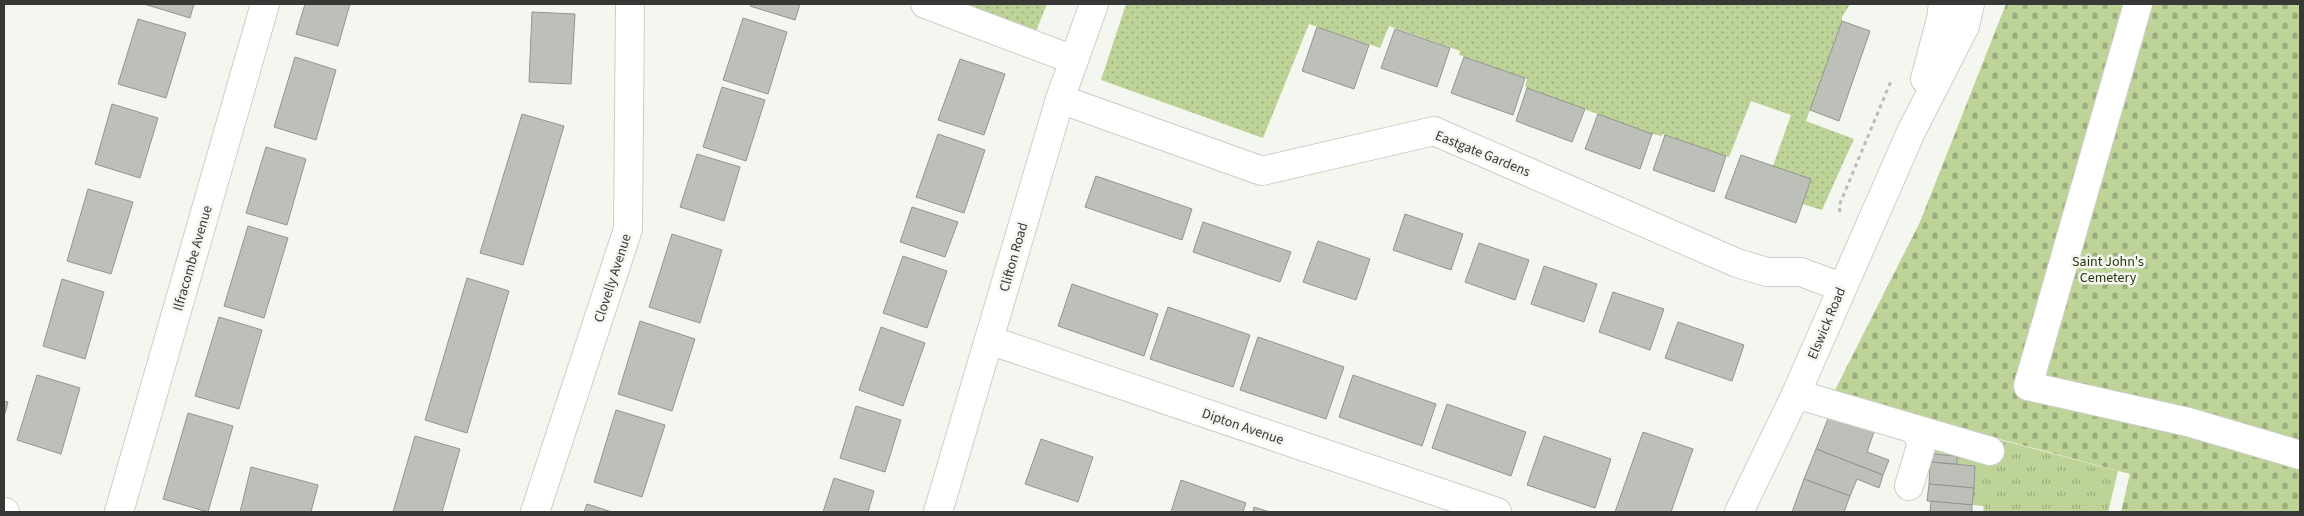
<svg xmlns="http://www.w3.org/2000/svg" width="2304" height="516" viewBox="0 0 2304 516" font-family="'Source Sans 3',sans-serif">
<defs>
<pattern id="grass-tufts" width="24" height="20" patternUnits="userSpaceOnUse" patternTransform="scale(1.25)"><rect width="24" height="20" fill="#bed398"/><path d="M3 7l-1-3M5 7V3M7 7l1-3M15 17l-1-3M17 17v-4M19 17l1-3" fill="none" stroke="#9bac7d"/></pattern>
<pattern id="cemetery-stones" width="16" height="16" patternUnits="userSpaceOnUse" patternTransform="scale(1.25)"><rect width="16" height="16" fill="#bed398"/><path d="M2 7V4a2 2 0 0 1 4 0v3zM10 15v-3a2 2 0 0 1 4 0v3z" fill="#9bac7d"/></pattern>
<pattern id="garden-dots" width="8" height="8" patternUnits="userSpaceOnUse" patternTransform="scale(1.25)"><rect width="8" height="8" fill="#bed398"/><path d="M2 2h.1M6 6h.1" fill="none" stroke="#9bac7d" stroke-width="1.8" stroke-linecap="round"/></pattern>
</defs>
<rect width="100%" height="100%" fill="#f4f6f0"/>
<polygon fill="url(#grass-tufts)" points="1940,424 2118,471 2108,512 1983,512 1984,506 1972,505 1975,466 1957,464 1957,456 1931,454"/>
<polygon fill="url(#cemetery-stones)" points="2006,4 2300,4 2300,512 2121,512 2130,474 1833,394 1920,222"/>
<g fill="url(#garden-dots)">
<polygon points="962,4 1047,4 1036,31"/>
<polygon points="1126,4 1850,4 1842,17 1842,21 1806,121 1854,139 1822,210 1802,204 1773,166 1791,115 1751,101 1729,157 1662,134 1662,136 1652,134 1527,88 1525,86 1527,79 1525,78 1459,55 1460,51 1389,26 1380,48 1309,24 1263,138 1101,80"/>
</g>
<g fill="#bdbfb9" stroke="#93958f">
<polygon points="144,4 194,4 190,18"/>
<polygon points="305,4 350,4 338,46 296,34"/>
<polygon points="750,4 800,4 795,20 750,6"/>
<polygon points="532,12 575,14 571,84 529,82"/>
<polygon points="743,18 787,32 768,94 723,80"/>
<polygon points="138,19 186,33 166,98 118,84"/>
<polygon points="1842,21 1870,31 1839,121 1810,110"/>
<polygon points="1317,27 1369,45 1354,89 1302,71"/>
<polygon points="1395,29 1450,48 1437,87 1381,68"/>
<polygon points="295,57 336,70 316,140 274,127"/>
<polygon points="1464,57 1525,78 1513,115 1451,93"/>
<polygon points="960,59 1005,74 984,135 938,120"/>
<polygon points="722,87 765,100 746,161 703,147"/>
<polygon points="1527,88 1585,109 1572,142 1516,121"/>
<polygon points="112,104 158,118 140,178 95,164"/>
<polygon points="522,114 564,126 523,265 480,253"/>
<polygon points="1598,114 1652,134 1640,169 1585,149"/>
<polygon points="938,134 985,150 964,213 916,197"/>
<polygon points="1665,135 1726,156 1714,192 1653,170"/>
<polygon points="266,147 306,159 287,225 246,213"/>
<polygon points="697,154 740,167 724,221 680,207"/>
<polygon points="1741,155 1811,179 1796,223 1725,198"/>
<polygon points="1096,176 1192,209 1182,240 1085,207"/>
<polygon points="88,189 133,202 111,274 67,261"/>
<polygon points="912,207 958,222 945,257 900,242"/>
<polygon points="1405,214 1463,234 1451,270 1393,250"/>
<polygon points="1203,222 1291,252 1280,282 1193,252"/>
<polygon points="248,226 288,238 264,318 224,306"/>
<polygon points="672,234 722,250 700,323 649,307"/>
<polygon points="1318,241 1370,259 1356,300 1303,282"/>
<polygon points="1479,243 1529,260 1515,300 1465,282"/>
<polygon points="903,256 947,271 927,328 883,313"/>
<polygon points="1544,266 1597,284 1584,322 1531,304"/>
<polygon points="467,278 509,291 467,433 425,420"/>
<polygon points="62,279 104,292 85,359 43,346"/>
<polygon points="1072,284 1158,314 1144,356 1058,326"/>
<polygon points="1613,292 1664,309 1650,350 1599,332"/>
<polygon points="1168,307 1250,335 1233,387 1150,359"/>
<polygon points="219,317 262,330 239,409 195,396"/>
<polygon points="640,321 695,339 672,411 618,394"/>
<polygon points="1678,322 1744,345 1732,381 1665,358"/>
<polygon points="881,327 925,343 903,406 859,390"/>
<polygon points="1258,337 1344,367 1326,419 1240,390"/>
<polygon points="37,375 80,388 61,454 17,440"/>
<polygon points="1353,375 1436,404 1422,446 1339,417"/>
<polygon points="4,401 8,402 4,417"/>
<polygon points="1447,404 1526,432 1511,476 1432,448"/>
<polygon points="856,406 901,420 885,472 840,458"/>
<polygon points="616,410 665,425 642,497 594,482"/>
<polygon points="188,413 233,426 208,512 163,499"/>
<polygon points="1829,416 1875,429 1867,452 1889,460 1883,475 1816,449"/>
<polygon points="1643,432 1693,449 1671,512 1615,512"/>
<polygon points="415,436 460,449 442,512 393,512"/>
<polygon points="1544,436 1611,459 1595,508 1527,485"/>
<polygon points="1041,439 1093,457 1078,502 1025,484"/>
<polygon points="1816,449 1883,475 1879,488 1857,479 1850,496 1804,479"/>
<polygon points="1931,454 1957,456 1957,464 1930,462"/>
<polygon points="1930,462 1975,466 1974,488 1929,484"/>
<polygon points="251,467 318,485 311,512 240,512"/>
<polygon points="834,478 874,491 868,512 823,512"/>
<polygon points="1804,479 1850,496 1844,512 1792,512"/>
<polygon points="1181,480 1246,503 1243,512 1171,512"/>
<polygon points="1929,484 1974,488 1972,505 1927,501"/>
<polygon points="1931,501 1972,505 1972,512 1930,512"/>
<polygon points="587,504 612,512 584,512"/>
<polygon points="1254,507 1270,512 1253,512"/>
</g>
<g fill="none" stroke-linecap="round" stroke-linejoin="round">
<g stroke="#cccfc8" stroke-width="30">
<g id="minor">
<polyline points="925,4 1074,60"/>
<polyline points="2138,4 2028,386 2188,422 2300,455"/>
<polyline points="1060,99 1262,171 1434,131 1737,263 1767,272 1801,272 1841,287"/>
<polyline points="989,340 1497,512"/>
<polyline points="1796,394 1990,451"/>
<polyline points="1909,486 1922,443 1915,430"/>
<polyline points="4,512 5,512"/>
<polyline points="119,512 265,4"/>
<polyline points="535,512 628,229 630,4"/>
<polyline points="938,512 1060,99 1094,4"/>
</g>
</g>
<g stroke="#cccfc8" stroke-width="30">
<g id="major">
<polyline points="1925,79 1941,19 1943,4"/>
<polyline points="1739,512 1796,394 1911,132 1965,26 1970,4"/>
</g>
</g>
<polyline stroke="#babcb7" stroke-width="3" stroke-dasharray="4 4" stroke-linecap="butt" points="1840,212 1839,206 1891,81"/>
<use href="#minor" stroke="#fff" stroke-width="28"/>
<use href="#major" stroke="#fff" stroke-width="28"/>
</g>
<g text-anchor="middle" stroke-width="5" stroke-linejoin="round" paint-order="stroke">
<g font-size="14" fill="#373835" stroke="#f4f6f0">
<text transform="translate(1483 153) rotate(22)" y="5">Eastgate Gardens</text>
<text transform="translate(1013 257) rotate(-74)" y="5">Clifton Road</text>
<text transform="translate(192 258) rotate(-74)" y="5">Ilfracombe Avenue</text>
<text transform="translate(612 278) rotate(-72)" y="5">Clovelly Avenue</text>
<text transform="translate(1826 323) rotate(-67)" y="5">Elswick Road</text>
<text transform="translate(1243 426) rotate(19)" y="5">Dipton Avenue</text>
</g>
<g font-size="14" fill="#293412" stroke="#f4f6f0">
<text x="2108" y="266">Saint John's<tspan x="2108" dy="16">Cemetery</tspan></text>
</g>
</g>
<rect width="2304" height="516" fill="none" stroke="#373835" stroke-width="10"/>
</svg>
